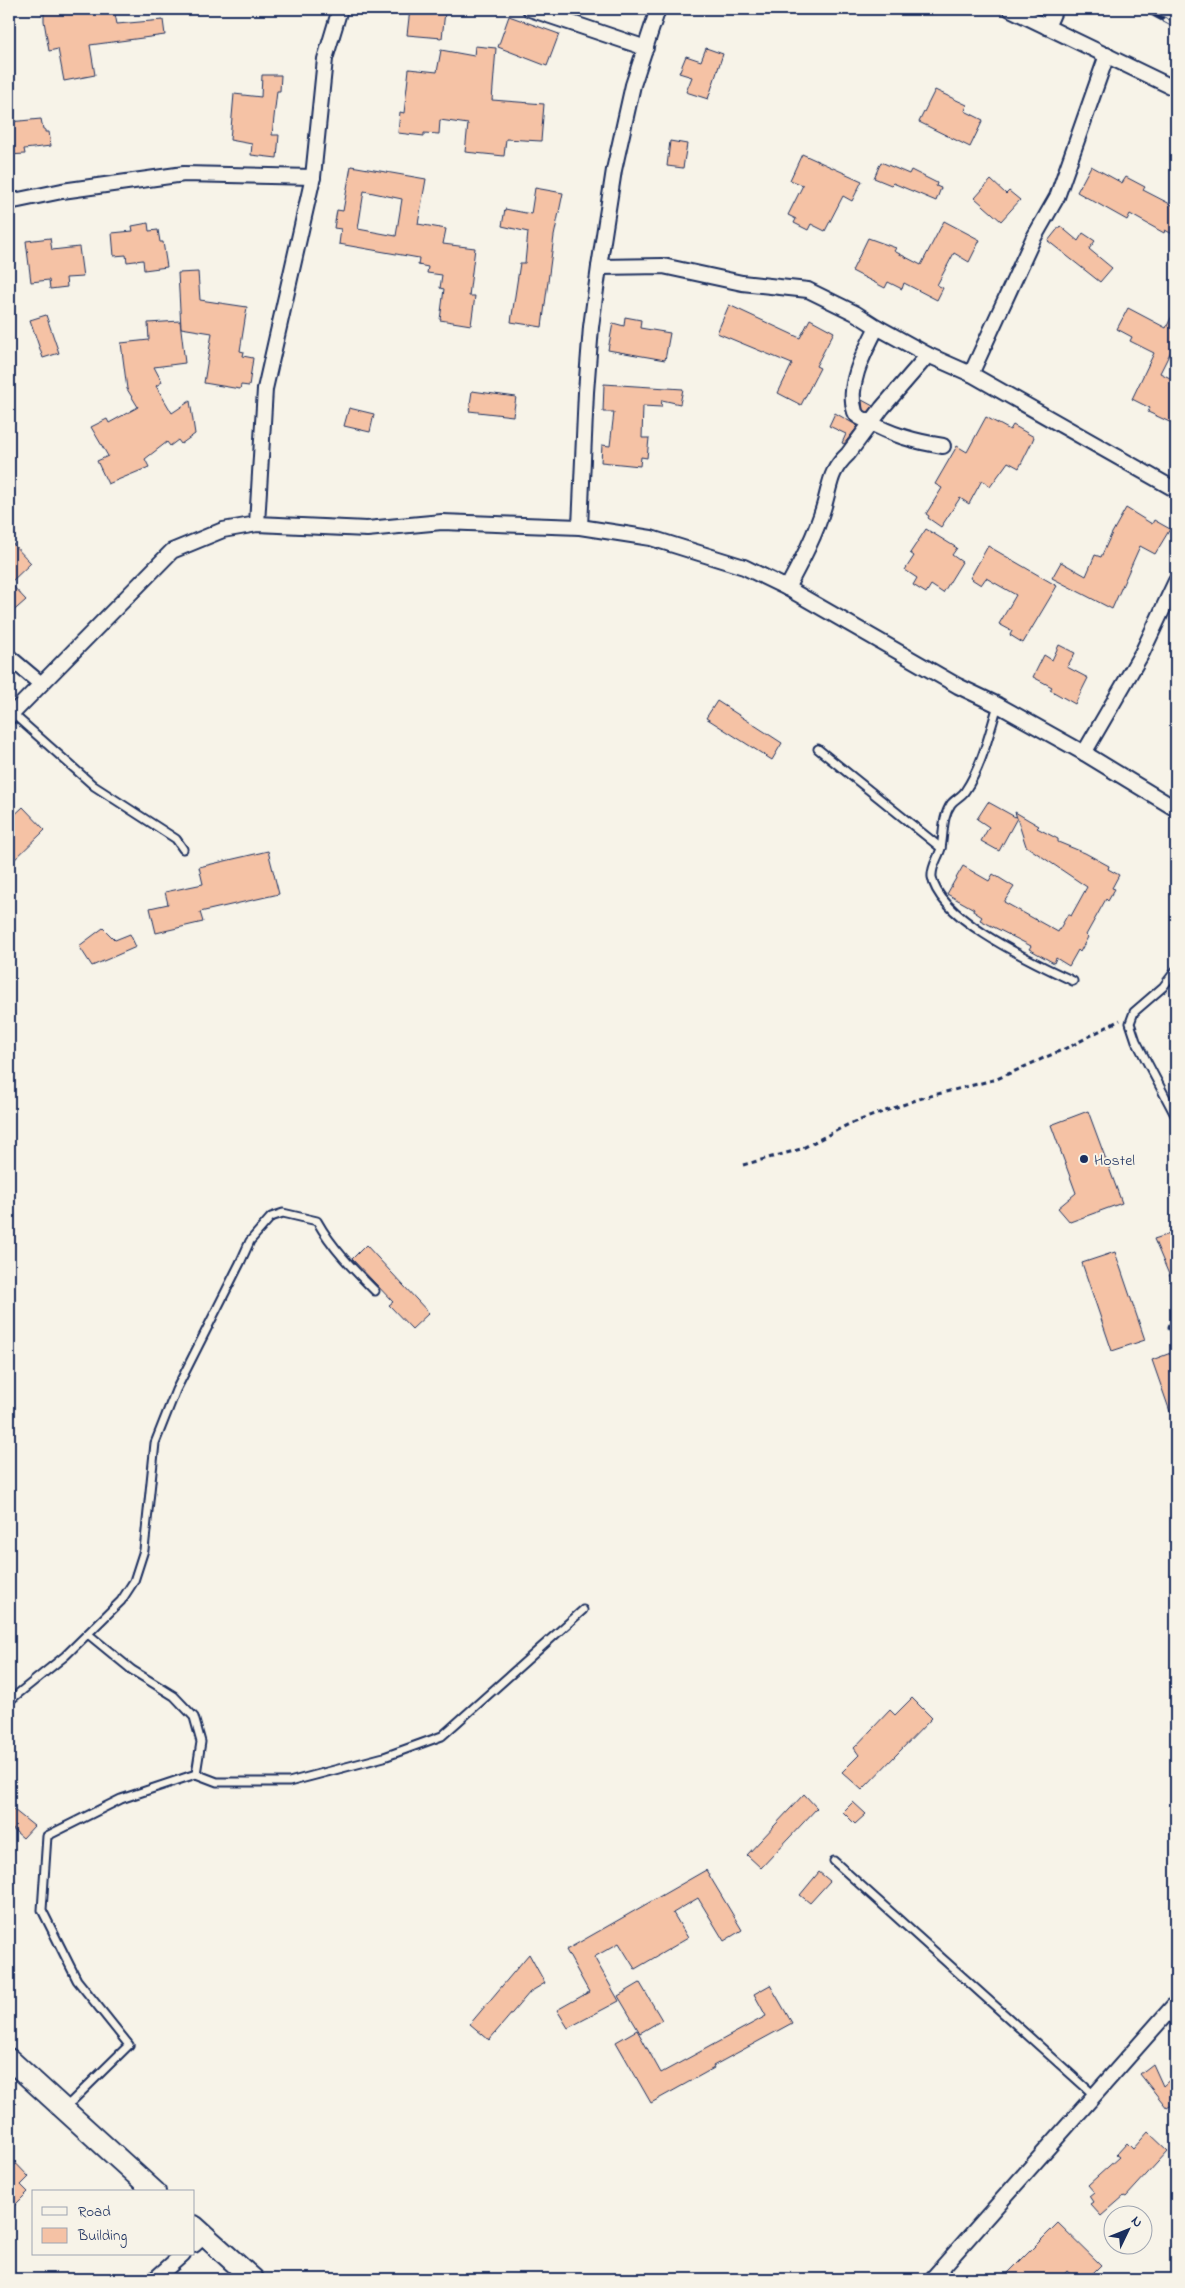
<svg xmlns="http://www.w3.org/2000/svg" width="1185" height="2288" viewBox="0 0 1185 2288" font-family="'Indie Flower',sans-serif">
<rect width="100%" height="100%" fill="#f7f3e8"/>
<filter id="ink" filterUnits="userSpaceOnUse"><feTurbulence type="fractalNoise" baseFrequency=".02" numOctaves="2"/><feDisplacementMap in="SourceGraphic" scale="10" xChannelSelector="R" yChannelSelector="G"/><feConvolveMatrix kernelMatrix="1 2 1 2 8 2 1 2 1" color-interpolation-filters="sRGB"/></filter>
<g filter="url(#ink)">
<g fill="#f5c2a5" stroke="#1b2f5e" fill-rule="evenodd">
<polygon points="44,9 114,9 117,24 163,20 165,35 90,45 95,75 64,81 58,49 49,51 44,21"/>
<polygon points="410,9 428,9 428,11 445,12 442,38 407,35"/>
<polygon points="509,16 559,34 547,66 498,47"/>
<polygon points="475,46 496,48 492,100 544,104 541,141 506,139 504,156 465,152 468,124 440,120 439,134 424,133 424,136 398,133 400,112 404,113 409,69 437,72 441,50 474,56"/>
<polygon points="706,48 723,54 708,99 686,92 692,77 679,73 686,56 701,61"/>
<polygon points="262,75 281,75 280,91 277,91 272,135 279,135 277,158 251,155 252,144 230,140 234,94 261,97"/>
<polygon points="935,90 967,105 965,111 983,120 970,147 919,122"/>
<polygon points="41,119 43,129 45,129 45,132 49,132 51,146 24,149 25,154 9,155 9,122"/>
<polygon points="670,141 687,144 683,168 667,166"/>
<polygon points="802,154 862,181 852,201 843,196 825,231 811,224 808,230 794,223 796,219 788,215 803,185 790,180"/>
<polygon points="881,162 909,174 911,170 937,183 936,186 941,188 936,201 893,183 891,185 874,178"/>
<path d="M351,166l75,13 -8,45 28,5 -3,15 32,4 -6,48h6l-4,29 -31,-5 4,-31 -4,-1 2,-13 -15,-2 1,-6 -10,-2 1,-7 -80,-14 2,-15 -7,-1 3,-18 6,1zM364,191l38,8 -6,37 -38,-7z"/>
<polygon points="1091,166 1122,183 1126,177 1145,187 1143,190 1176,207 1176,236 1165,230 1164,233 1130,214 1127,220 1077,192"/>
<polygon points="991,180 1006,194 1009,191 1020,200 1001,221 975,198"/>
<polygon points="535,188 563,193 554,236 542,327 511,322 520,263 525,263 528,232 502,226 505,209 531,214"/>
<polygon points="944,221 980,240 969,262 954,253 937,285 943,288 937,300 904,283 902,289 888,282 885,288 852,271 868,238 896,248 894,251 921,265"/>
<polygon points="148,223 149,231 158,230 160,242 163,242 167,267 144,270 143,260 127,262 126,255 114,256 112,233 133,231 132,226"/>
<polygon points="1060,226 1078,241 1083,233 1095,241 1089,249 1112,268 1100,282 1048,241"/>
<polygon points="50,238 52,250 79,247 83,277 66,278 67,287 50,289 49,280 31,282 26,241"/>
<polygon points="198,272 200,300 247,307 240,351 244,352 243,356 253,358 249,386 241,385 240,389 204,383 212,333 181,328 178,273"/>
<polygon points="729,305 800,338 810,319 834,332 816,366 820,368 801,405 778,393 792,364 717,333"/>
<polygon points="1128,308 1166,328 1176,308 1176,341 1160,373 1176,381 1176,425 1148,412 1150,408 1132,399 1154,353 1130,341 1132,337 1117,329"/>
<polygon points="46,315 59,353 43,358 30,320"/>
<polygon points="625,317 641,320 640,328 670,333 665,360 608,350 613,323 624,326"/>
<polygon points="180,321 185,363 154,367 162,382 156,386 172,413 190,401 195,434 181,444 178,440 170,446 167,442 145,459 149,467 108,484 97,461 108,456 91,427 107,419 109,423 138,407 127,389 121,343 149,340 148,323"/>
<polygon points="604,384 683,389 680,404 662,400 661,407 643,406 642,438 649,438 647,458 641,457 640,466 601,462 602,445 610,446 614,412 603,412"/>
<polygon points="472,391 516,397 513,416 469,411"/>
<polygon points="862,400 873,406 868,412 863,410"/>
<polygon points="349,408 374,414 370,432 344,426"/>
<polygon points="835,413 858,426 844,444 842,443 846,434 829,426"/>
<polygon points="986,417 1010,430 1013,425 1034,437 1032,442 1019,468 1008,462 990,487 982,480 969,504 960,498 941,527 928,518 929,516 926,514 942,488 935,484 957,446 967,452"/>
<polygon points="1126,508 1152,524 1154,520 1170,529 1155,554 1140,546 1112,609 1052,578 1061,562 1086,576 1095,555 1101,557 1112,533"/>
<polygon points="926,529 957,548 952,555 962,562 943,593 931,585 926,593 913,585 917,578 905,570 914,556 910,553"/>
<polygon points="9,540 31,563 10,583 26,600 9,615"/>
<polygon points="988,546 1057,586 1023,643 1010,635 1012,631 999,624 1016,595 986,578 981,585 970,578"/>
<polygon points="1059,645 1075,653 1067,667 1088,678 1075,704 1050,690 1052,687 1033,677 1044,655 1052,660"/>
<polygon points="717,701 782,743 772,760 706,718"/>
<polygon points="988,802 1017,818 999,851 981,841 989,827 977,819"/>
<polygon points="23,807 45,830 9,865 9,820"/>
<polygon points="1015,812 1039,826 1037,828 1058,839 1058,842 1085,853 1109,866 1108,869 1119,875 1112,888 1115,889 1108,901 1106,899 1086,935 1088,937 1080,952 1078,950 1069,966 1056,958 1054,963 1029,949 1031,946 980,920 982,917 973,911 974,909 947,894 963,866 989,881 993,874 1014,887 1004,902 1058,932 1068,914 1071,916 1087,887 1026,846"/>
<polygon points="268,851 279,894 200,912 203,922 156,933 150,908 168,904 165,892 203,884 199,867"/>
<polygon points="103,928 115,940 130,934 136,947 92,966 79,946"/>
<polygon points="1088,1111 1122,1203 1070,1222 1058,1208 1076,1193 1051,1125"/>
<polygon points="1176,1232 1176,1291 1154,1239"/>
<polygon points="366,1245 429,1313 412,1329 389,1305 393,1302 352,1259"/>
<polygon points="1115,1252 1145,1340 1112,1351 1082,1263"/>
<polygon points="1176,1351 1176,1422 1174,1423 1152,1360"/>
<polygon points="912,1698 932,1718 862,1790 842,1772 859,1755 854,1748 890,1710 895,1715"/>
<polygon points="804,1794 817,1808 761,1868 747,1855"/>
<polygon points="853,1802 866,1814 855,1824 843,1812"/>
<polygon points="9,1806 34,1826 23,1838 9,1826"/>
<polygon points="706,1870 742,1930 724,1941 698,1898 673,1913 688,1938 635,1969 619,1943 594,1957 619,2001 568,2028 557,2010 589,1992 566,1950"/>
<polygon points="819,1872 830,1881 810,1903 800,1895"/>
<polygon points="529,1954 545,1983 530,1992 489,2040 470,2024"/>
<polygon points="640,1983 662,2020 640,2033 618,1996"/>
<polygon points="770,1985 792,2023 713,2066 714,2068 651,2103 616,2042 637,2030 661,2073 766,2016 754,1994"/>
<polygon points="1153,2064 1163,2086 1176,2074 1176,2108 1171,2103 1172,2105 1167,2108 1140,2074"/>
<polygon points="1148,2132 1168,2151 1126,2197 1124,2196 1101,2216 1090,2204 1093,2202 1089,2196 1094,2192 1088,2185 1119,2157 1116,2155 1127,2143 1133,2149"/>
<polygon points="9,2156 29,2177 21,2185 28,2192 9,2211"/>
<polygon points="1058,2223 1101,2265 1087,2279 1076,2279 1067,2271 1059,2279 1002,2279"/>
</g>
<g fill="none" stroke-linecap="round" stroke-linejoin="round">
<g stroke="#1b2f5e" stroke-width="11">
<g id="lane">
<path d="M998,705c-9,29 -16,61 -33,86 -3,5 -10,8 -14,13 -9,13 -7,29 -10,44 -2,9 -10,18 -9,29 7,43 104,86 141,104"/>
<polyline points="12,713 94,786 176,839 183,849"/>
<polyline points="818,749 941,848"/>
<polyline points="1176,970 1163,987 1134,1012 1130,1023 1136,1041 1176,1117"/>
<polyline points="1173,1327 1176,1325"/>
<polyline points="88,1634 132,1670 174,1696 194,1717 201,1742 196,1774 217,1782 289,1782 384,1757 442,1736 583,1610"/>
<path d="M9,1701l56,-45 56,-55 13,-20 10,-31 11,-107 21,-53 64,-127 10,-22 21,-24 12,-4 34,8c15,27 36,48 58,70"/>
<polyline points="834,1861 1094,2095"/>
<polyline points="65,2108 129,2045 77,1980 42,1910 47,1836 121,1799 196,1774"/>
</g>
</g>
<g stroke="#1b2f5e" stroke-width="18">
<g id="street">
<polyline points="530,9 646,48"/>
<polyline points="1010,9 1176,89"/>
<polyline points="1047,27 1055,9"/>
<polyline points="9,202 62,191 184,174 313,177"/>
<polyline points="599,267 663,266 742,283 808,290 855,313 877,327 928,355 971,374 1176,490"/>
<path d="M877,327c-12,24 -31,58 -22,85 2,6 7,6 12,9 25,14 46,20 76,25"/>
<polyline points="971,374 1033,239 1057,197 1107,55"/>
<polyline points="257,524 265,389 313,177 325,59 340,9"/>
<polyline points="580,527 586,392 591,327 599,267 614,170 633,85 658,9"/>
<path d="M787,588c14,-26 29,-54 37,-82 7,-23 5,-34 24,-52l34,-46 46,-53"/>
<polyline points="9,657 41,684"/>
<polyline points="9,717 172,551 223,530 257,524 367,529 442,522 580,527 651,538 744,567 787,588 958,686 998,705 1084,753 1176,809"/>
<polyline points="1084,753 1142,653 1176,581"/>
<polyline points="194,2245 204,2236"/>
<polyline points="155,2279 183,2254"/>
<polyline points="932,2279 1176,2003"/>
</g>
</g>
<g stroke="#1b2f5e" stroke-width="24">
<g id="secondary">
<polyline points="9,2059 155,2192"/>
<polyline points="194,2226 253,2279"/>
</g>
</g>
<polyline stroke="#1b2f5e" stroke-width="3" stroke-dasharray="5 4" stroke-linecap="butt" points="743,1165 801,1149 849,1124 922,1098 997,1079 1073,1045 1120,1020"/>
<use href="#lane" stroke="#f7f3e8" stroke-width="7"/>
<use href="#street" stroke="#f7f3e8" stroke-width="14"/>
<use href="#secondary" stroke="#f7f3e8" stroke-width="20"/>
<g stroke="#1b2f5e" stroke-width="5.5">
<polyline id="rail" points="1144,9 1176,26"/>
</g>
<use href="#rail" stroke="#f7f3e8" stroke-width="4" stroke-dasharray="11" stroke-linecap="butt"/>
</g>
</g>
<circle fill="#1b2f5e" stroke="#f7f3e8" stroke-width="2" cx="1084" cy="1159" r="5"/>
<g text-anchor="middle" stroke-width="4" stroke-linejoin="round" paint-order="stroke">
<g font-size="16" fill="#1b2f5e" stroke="#f7f3e8" text-anchor="start">
<text x="1094" y="1165">Hostel</text>
</g>
</g>
<rect width="1185" height="2288" fill="none" stroke="#f7f3e8" stroke-width="30"/>
<rect x="15" y="15" width="1155" height="2258" fill="none" stroke="#1b2f5e" stroke-width="2" filter="url(#ink)"/>
<rect x="32" y="2190" width="162" height="65" fill="#f7f3e8" stroke="#9fa5b1"/>
<rect x="42" y="2207" width="25" height="8" fill="#f7f3e8" stroke="#9fa5b1"/>
<text x="78" y="2216" font-size="15" fill="#1b2f5e">Road</text>
<rect x="42" y="2228" width="25" height="15" fill="#f5c2a5" stroke="#9fa5b1"/>
<text x="78" y="2240" font-size="15" fill="#1b2f5e">Building</text>
<g transform="translate(1128 2230) rotate(47)"><circle r="24" fill="#f7f3e8" stroke="#9fa5b1"/>
<path d="M0-4L9 19L0 12L-9 19Z" fill="#1b2f5e"/>
<text y="-8" font-size="14" font-weight="bold" text-anchor="middle" fill="#1b2f5e">N</text>
</g>
</svg>
